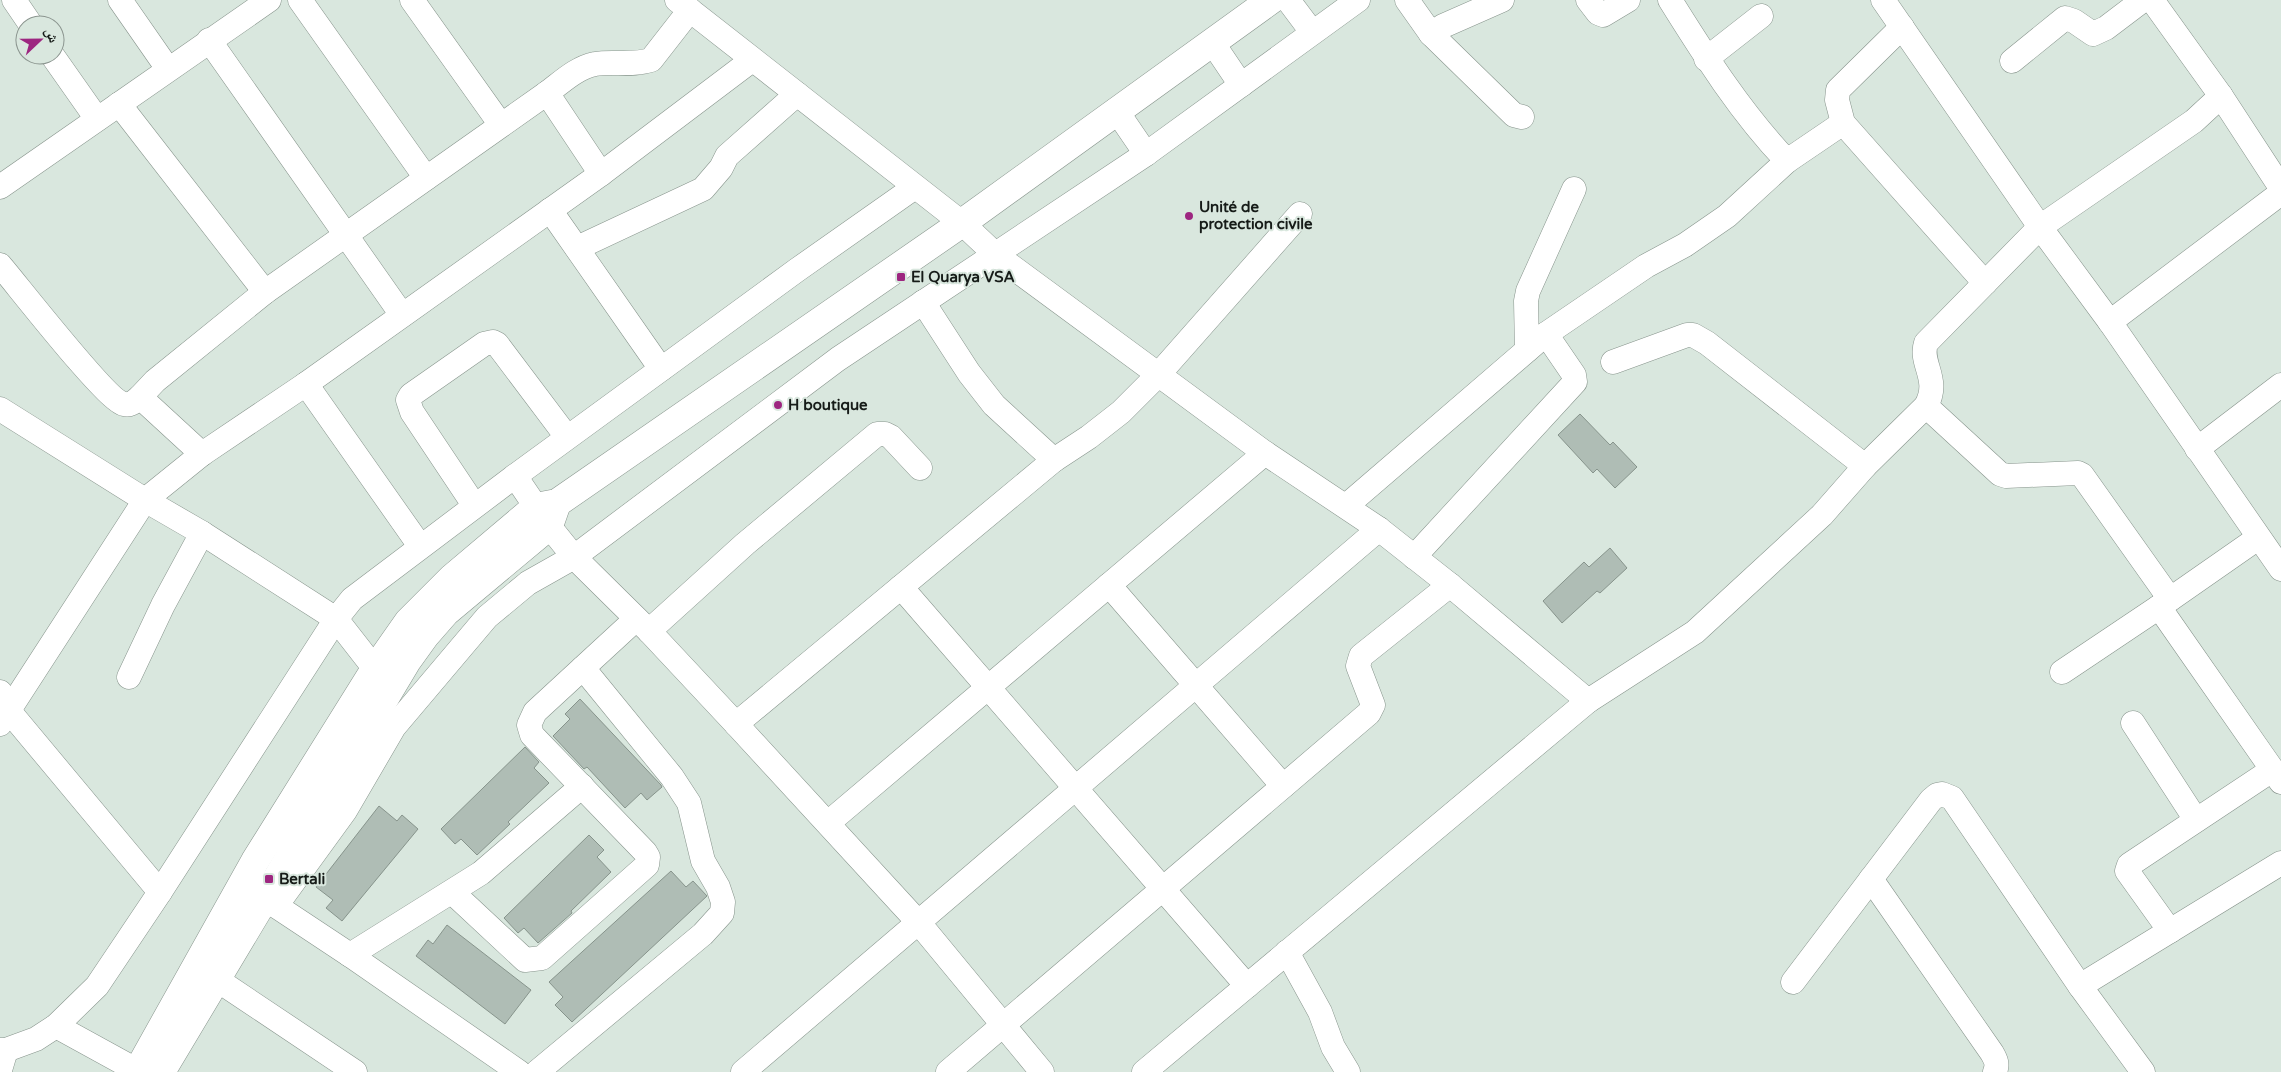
<svg xmlns="http://www.w3.org/2000/svg" width="2281" height="1072" viewBox="0 0 2281 1072" font-family="'Varela Round','Noto Naskh Arabic',sans-serif">
<rect width="100%" height="100%" fill="#d9e7de"/>
<g fill="#afbdb5" stroke="#87948c">
<polygon points="1580,414 1610,445 1613,442 1637,467 1615,488 1597,469 1593,473 1558,435"/>
<polygon points="1610,548 1627,568 1600,593 1597,591 1562,623 1543,601 1584,562 1589,567"/>
<polygon points="580,699 661,785 662,787 647,800 641,793 625,808 587,767 584,769 553,736 570,719 565,714"/>
<polygon points="525,747 539,762 534,768 549,783 508,822 510,824 477,855 461,839 455,844 441,829"/>
<polygon points="379,806 397,821 402,815 418,829 342,921 326,908 333,900 316,887"/>
<polygon points="589,835 604,850 597,857 611,872 571,911 572,913 538,943 524,928 518,933 504,918"/>
<polygon points="671,871 686,887 693,881 707,896 572,1022 555,1005 563,997 549,982"/>
<polygon points="447,925 531,990 505,1024 416,956 428,940 433,944"/>
</g>
<g fill="none" stroke-linecap="round" stroke-linejoin="round">
<g stroke="#87948c" stroke-width="25">
<g id="minor">
<polyline points="14,0 31,25"/>
<polyline points="120,0 168,69"/>
<polyline points="300,0 426,178"/>
<polyline points="412,0 501,125"/>
<path d="M677,0l285,223 34,32 269,198 114,76 71,56 138,116 107,-69 127,-117 43,-49 61,-60c15,-27 -7,-42 0,-63l114,-116 154,-106 27,-25 60,92"/>
<polyline points="1288,0 1312,32"/>
<polyline points="1407,0 1431,34 1443,26 1502,0"/>
<polyline points="1588,0 1598,13 1603,15 1628,0"/>
<path d="M1670,0c35,56 71,113 117,161l56,-38"/>
<polyline points="1883,0 2040,227 2110,322 2281,569"/>
<polyline points="2152,0 2221,96"/>
<polyline points="1902,27 1838,90 1837,100 1843,123 1985,283"/>
<polyline points="1431,34 1514,115 1522,117"/>
<polyline points="209,40 402,315"/>
<polyline points="1212,42 1241,85"/>
<polyline points="52,55 97,119"/>
<polyline points="1706,59 1761,16"/>
<polyline points="2012,61 2065,18 2074,21 2093,34 2106,28 2143,0"/>
<path d="M547,93c15,-11 29,-25 48,-29 18,-3 38,2 56,-4l39,-50"/>
<polyline points="119,104 265,292"/>
<polyline points="1116,110 1146,154"/>
<polyline points="0,187 269,0"/>
<polyline points="550,210 661,369"/>
<polyline points="577,248 703,189 721,168 727,156 797,94"/>
<path d="M0,265c18,21 106,135 124,139 7,2 11,-3 16,-7"/>
<polyline points="2110,322 2281,193"/>
<polyline points="1527,350 1526,301 1528,291 1574,189"/>
<polyline points="1613,362 1687,335 1693,335 1707,343 1865,466"/>
<polyline points="306,384 420,546"/>
<polyline points="1926,406 2000,474 2006,476 2078,473 2082,475 2170,599"/>
<polyline points="0,409 145,500 202,533 336,619 375,669"/>
<polyline points="2197,449 2281,385"/>
<polyline points="202,454 140,397 155,381 265,292 547,93 601,174"/>
<polyline points="1054,460 1089,437 1121,412 1158,375 1300,214"/>
<polyline points="515,476 797,270 915,187"/>
<polyline points="474,505 412,412 408,400 411,395 484,344 493,342 497,344 567,437"/>
<polyline points="1346,506 1546,334 1646,266 1685,245 1727,216 1787,161"/>
<polyline points="2258,538 2159,607 2281,782"/>
<polyline points="1414,557 1575,382 1574,375 1546,334"/>
<polyline points="1109,585 1283,786"/>
<polyline points="901,587 1247,986"/>
<polyline points="649,631 745,544 877,434 885,434 891,437 920,468"/>
<polyline points="2062,672 2159,607"/>
<polyline points="129,677 163,605 202,533"/>
<polyline points="0,692 9,711 160,892"/>
<polyline points="2133,723 2196,820"/>
<polyline points="0,724 145,500 202,454 306,384 601,174 752,60"/>
<polyline points="736,724 1054,460 994,405 969,373 923,302"/>
<polyline points="828,823 1265,453"/>
<path d="M1871,879l121,174c4,7 6,11 3,19"/>
<polyline points="452,892 525,960 542,958 647,865 648,857 645,852 532,735 529,725 535,712 636,619"/>
<polyline points="264,898 350,955 481,873 582,786"/>
<polyline points="276,906 345,811 394,727 487,617 528,583 574,557 838,359 1146,154 1358,0"/>
<polyline points="2170,931 2127,871 2129,865 2272,770"/>
<polyline points="1287,952 1320,1012 1333,1047 1348,1072"/>
<polyline points="350,955 519,1072"/>
<polyline points="216,979 355,1072"/>
<polyline points="1793,982 1931,800 1937,795 1942,794 1952,798 2080,986 2143,1072"/>
<polyline points="2080,986 2281,863"/>
<polyline points="56,1026 138,1071"/>
<polyline points="0,1050 6,1050 36,1039 56,1026 97,986 160,892 336,619 352,599 515,476 549,526 574,557 649,631 736,724 919,923 1042,1072"/>
<polyline points="0,1070 6,1050"/>
<polyline points="537,1072 703,934 722,913 723,902 718,887 703,861 689,803 672,777 583,668"/>
<polyline points="743,1072 1379,529"/>
<polyline points="948,1072 1369,713 1373,705 1358,666 1361,656 1450,585"/>
<polyline points="1144,1072 1588,701"/>
</g>
</g>
<g stroke="#87948c" stroke-width="29">
<g id="highway">
<polyline points="137,1072 255,861 375,669 408,622 452,578 536,507 557,503 962,223 1271,0"/>
<polyline points="161,1072 407,661 425,636 446,612 549,526 557,503"/>
</g>
</g>
<use href="#minor" stroke="#fff" stroke-width="24"/>
<use href="#highway" stroke="#fff" stroke-width="28"/>
</g>
<g fill="#9d2680" stroke="#d9e7de" stroke-width="2">
<circle cx="1189" cy="216" r="5"/>
<rect x="896" y="272" width="10" height="10" rx="2.5"/>
<circle cx="778" cy="405" r="5"/>
<rect x="264" y="874" width="10" height="10" rx="2.5"/>
</g>
<g text-anchor="middle" stroke-width="4" stroke-linejoin="round" paint-order="stroke">
<g font-size="15" font-weight="bold" fill="#161b18" stroke="#d9e7de" text-anchor="start">
<text x="1199" y="212">Unité de<tspan x="1199" dy="17">protection civile</tspan></text>
<text x="911" y="282">El Quarya VSA</text>
<text x="788" y="410">H boutique</text>
<text x="279" y="884">Bertali</text>
</g>
</g>
<g transform="translate(40 40) rotate(68)"><circle r="24" fill="#d9e7de" stroke="#8b958f"/>
<path d="M0-4L9 19L0 12L-9 19Z" fill="#9d2680"/>
<text y="-8" font-size="14" font-weight="bold" text-anchor="middle" fill="#161b18">ش</text>
</g>
</svg>
